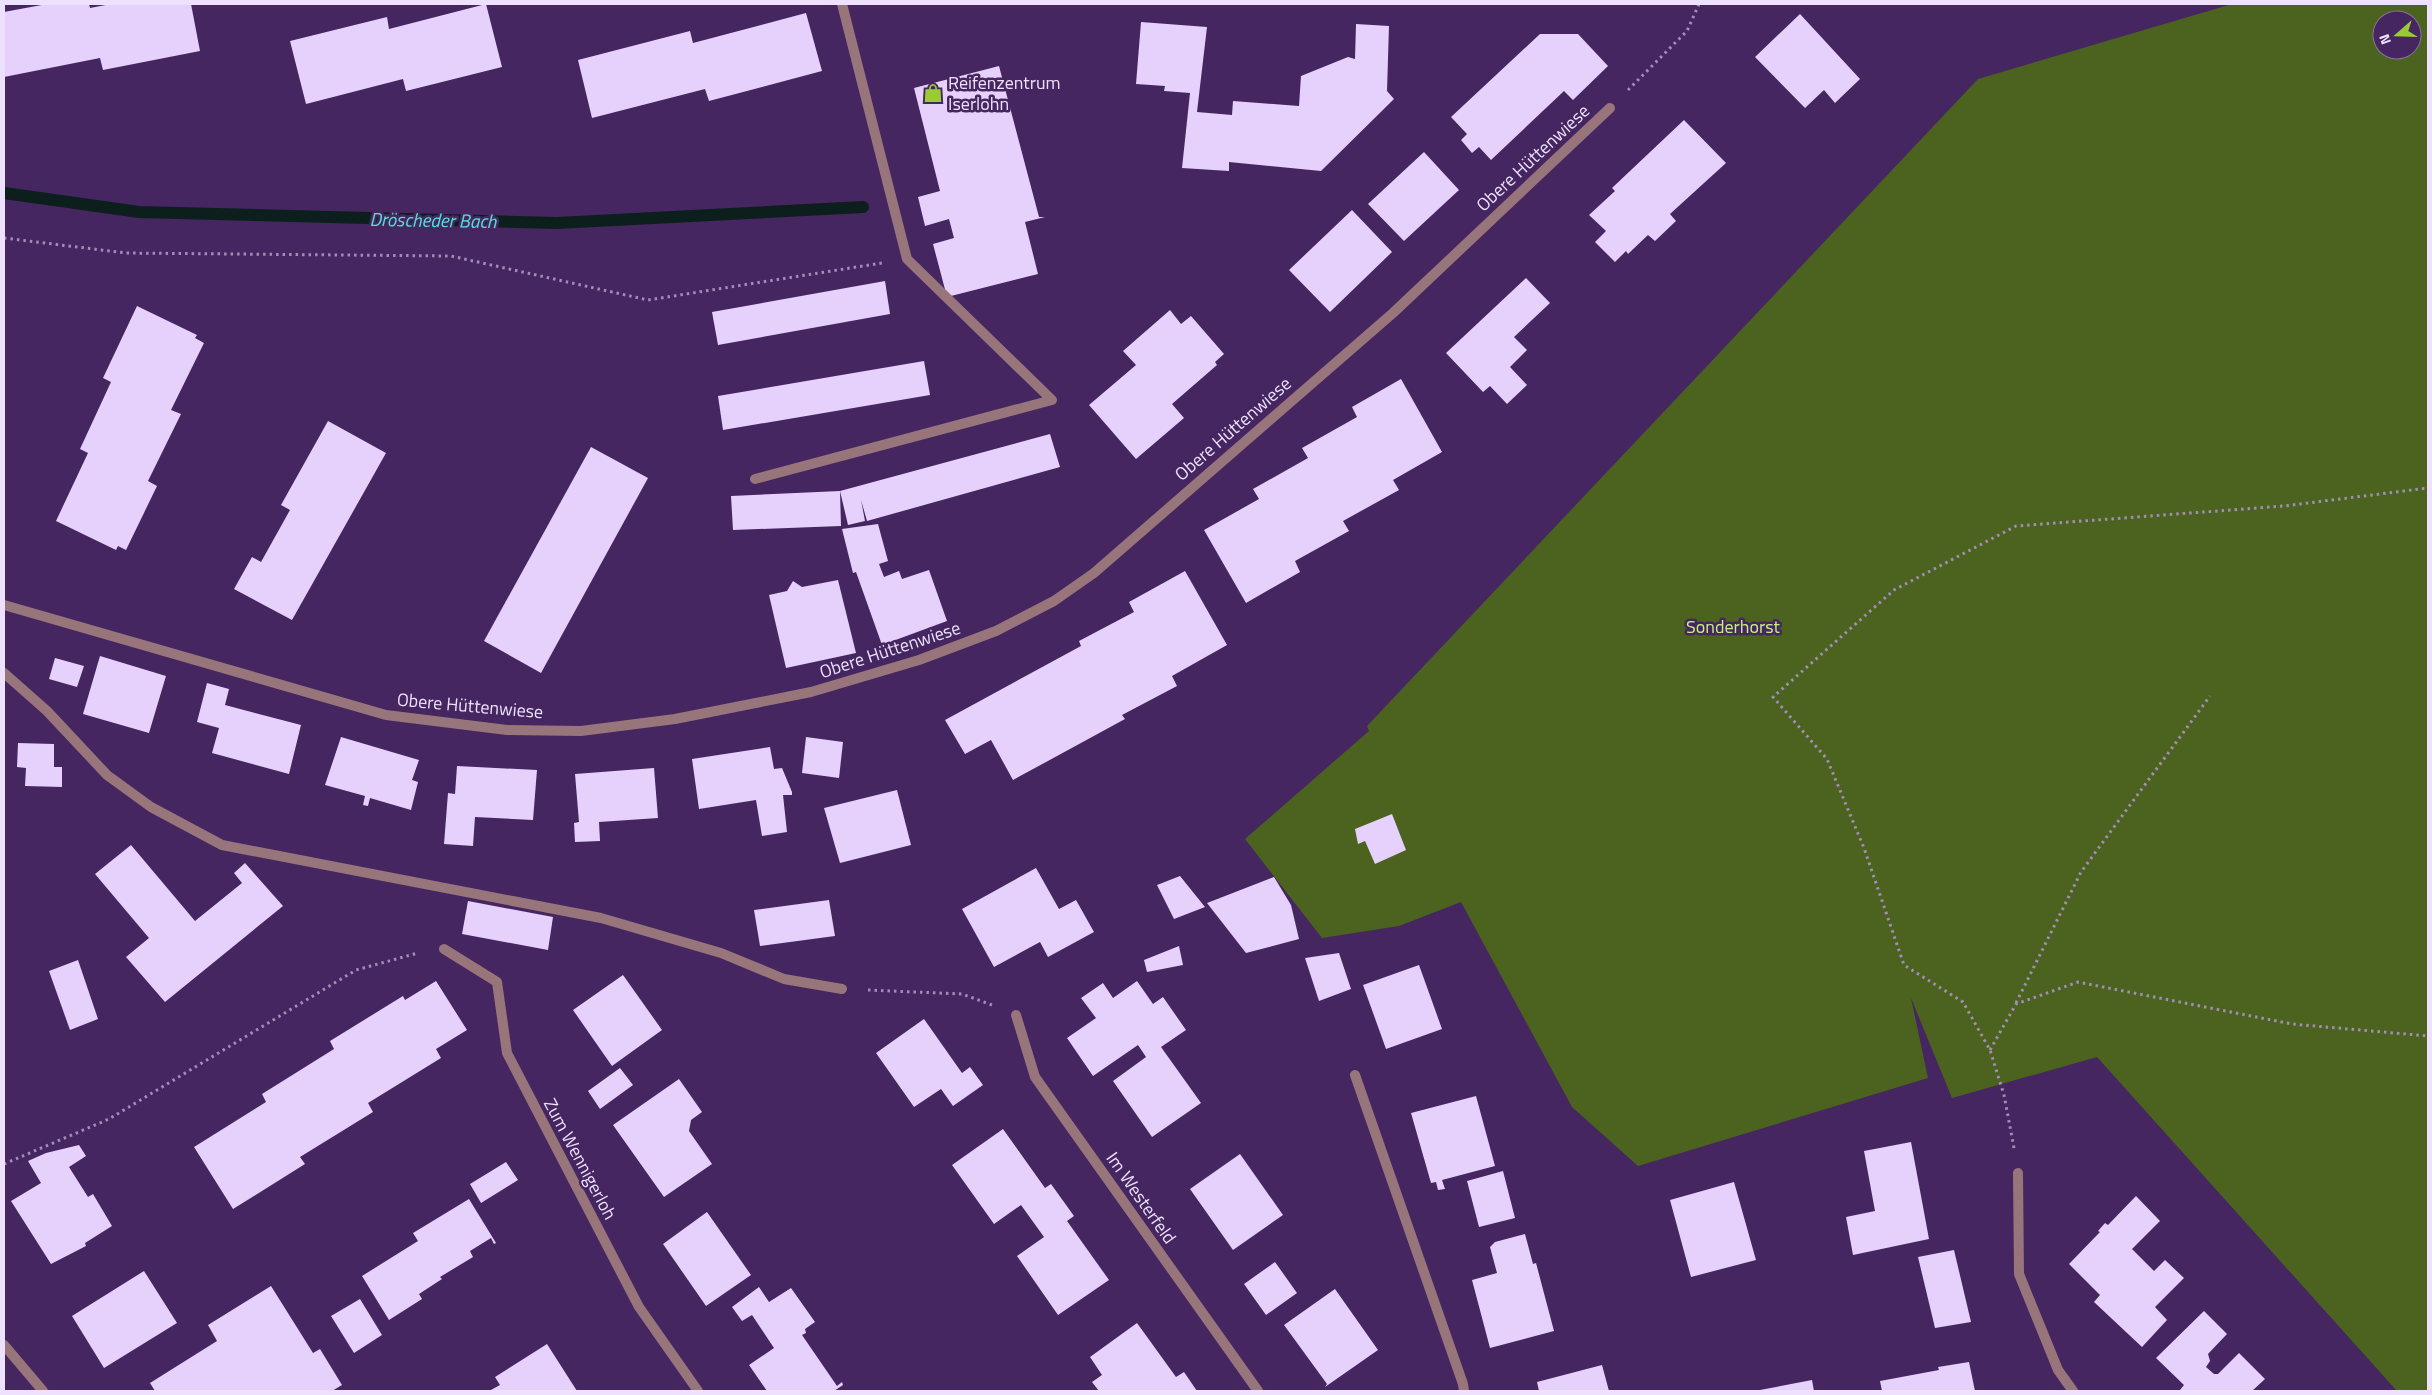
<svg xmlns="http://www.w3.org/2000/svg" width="2432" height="1395" viewBox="0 0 2432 1395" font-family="'Titillium Web',sans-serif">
<rect width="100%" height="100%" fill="#452660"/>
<path fill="#4b631f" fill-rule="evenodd" d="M2232,4h196v1387h-31l-300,-334 -145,41 -41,-100 17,80 -290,88 -66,-59 -111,-205 -62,24 -77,12 -77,-99 124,-108 -2,-5 611,-647zM2382,20h30v30h-30z"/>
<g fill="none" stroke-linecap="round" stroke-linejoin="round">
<polyline stroke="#0c1f1d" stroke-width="12" points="4,193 139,212 557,223 863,207"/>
</g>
<g fill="#e5d1fb">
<polygon points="47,4 89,4 90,8 111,4 191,4 200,51 103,70 100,58 4,77 4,12"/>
<polygon points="486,4 502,67 406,91 403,79 306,104 290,41 387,17 389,29"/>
<polygon points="806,13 822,71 709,101 705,89 592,118 578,60 690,31 693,43"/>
<polygon points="1800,14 1860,79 1835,103 1824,90 1805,108 1755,57"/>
<polygon points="1141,22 1207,27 1197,112 1232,115 1233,101 1299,106 1301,76 1348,57 1355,59 1356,24 1389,26 1387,91 1394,99 1321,171 1229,162 1229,171 1182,168 1190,93 1164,91 1165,86 1136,84"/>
<polygon points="1540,34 1578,34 1608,66 1573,100 1564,91 1491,160 1479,147 1472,153 1461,140 1467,134 1451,117"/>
<polygon points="999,66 1039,217 1045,217 1025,222 1038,274 947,297 933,244 954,238 949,219 925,226 918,197 940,191 914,88"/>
<polygon points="1684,120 1726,163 1670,214 1676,221 1655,241 1648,235 1628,254 1626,251 1615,262 1595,242 1606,231 1589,215 1615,191 1612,188"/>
<polygon points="1424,152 1459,190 1404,241 1368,204"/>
<polygon points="1352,210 1392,252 1330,312 1289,270"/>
<polygon points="1526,278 1550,303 1514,337 1527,350 1510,367 1527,385 1507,404 1490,386 1483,392 1446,353"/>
<polygon points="885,281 890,314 718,345 712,312"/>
<polygon points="137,306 197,335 195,338 204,343 171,410 181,414 148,481 157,486 126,550 118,546 116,550 56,521 88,453 80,449 111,382 103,378"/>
<polygon points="1170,310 1181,324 1191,316 1224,354 1215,362 1217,365 1172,404 1184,418 1136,459 1089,405 1136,365 1123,351"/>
<polygon points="924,361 930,395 723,430 718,396"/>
<polygon points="1401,379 1442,452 1393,480 1399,490 1343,521 1349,531 1295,561 1300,572 1246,603 1204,530 1259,499 1253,489 1308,458 1302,448 1357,417 1352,407"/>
<polygon points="328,421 386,453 292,620 234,589 252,557 261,562 290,510 281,505"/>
<polygon points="1050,434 1060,467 867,521 861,500 865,521 848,525 840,491 841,526 733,530 731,496 840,491"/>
<polygon points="591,447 648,478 541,673 484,641"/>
<polygon points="878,524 888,561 879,564 884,577 899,571 902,579 929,570 947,621 882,645 856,572 853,573 842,529"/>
<polygon points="1185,571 1227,645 1172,676 1177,686 1122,715 1125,719 1013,780 991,740 965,754 945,720 1081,646 1079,641 1134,612 1129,602"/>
<polygon points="838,580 856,653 786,668 769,595 787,591 793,581 802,587"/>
<polygon points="100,656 166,676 149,733 83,714"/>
<polygon points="55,658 84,666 77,687 49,679"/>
<polygon points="207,683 229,689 225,705 301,725 289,774 212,753 219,728 197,722"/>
<polygon points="341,737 419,760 412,780 418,782 411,810 370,798 368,806 363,805 365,796 325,785"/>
<polygon points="806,737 843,742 839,778 802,773"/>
<polygon points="18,743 54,744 54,767 62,767 62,787 25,786 26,768 17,767"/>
<polygon points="770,747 774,769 782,768 792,792 792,795 783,795 787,832 762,836 756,800 699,809 692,759"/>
<polygon points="457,766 537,770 533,820 475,817 473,846 444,844 448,793 455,794"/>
<polygon points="654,768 658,818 599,822 600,841 575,842 574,823 579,822 575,774"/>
<polygon points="897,790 911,845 840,863 824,808"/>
<polygon points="1392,814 1406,850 1375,864 1365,841 1358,844 1355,829"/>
<polygon points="131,845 195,921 242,883 234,873 245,863 283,906 165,1002 126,957 149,938 95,874"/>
<polygon points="1036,868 1059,909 1076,900 1094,932 1048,957 1040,942 994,967 962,909"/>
<polygon points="1180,876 1205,907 1174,919 1157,885"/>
<polygon points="1274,877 1291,905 1299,939 1246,953 1207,903"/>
<polygon points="829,900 835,936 760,946 754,910"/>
<polygon points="468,901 553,917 548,950 462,934"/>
<polygon points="1179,946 1183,965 1147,972 1144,960"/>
<polygon points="1339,953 1351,989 1319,1001 1305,958"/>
<polygon points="78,960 98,1019 70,1030 49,971"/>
<polygon points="1419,965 1442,1029 1386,1049 1363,985"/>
<polygon points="623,975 662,1030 612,1066 573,1010"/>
<polygon points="436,981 467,1030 436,1049 441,1058 368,1103 373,1112 300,1157 305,1164 233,1209 194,1147 266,1102 262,1094 334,1049 330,1041 403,996 405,1000"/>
<polygon points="1137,981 1153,1004 1163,997 1186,1030 1161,1047 1201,1103 1152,1137 1113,1081 1146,1057 1138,1045 1093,1076 1067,1038 1096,1018 1081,998 1103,983 1113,998"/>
<polygon points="924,1019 962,1073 970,1067 983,1085 953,1106 941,1089 914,1107 876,1053"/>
<polygon points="620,1068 633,1085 600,1109 588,1091"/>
<polygon points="679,1079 702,1112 691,1120 689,1131 712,1164 664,1197 613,1125"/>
<polygon points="1476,1096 1495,1166 1442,1180 1445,1189 1438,1190 1436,1182 1431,1183 1411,1113"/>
<polygon points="1003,1129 1045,1188 1051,1184 1074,1216 1067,1221 1109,1280 1058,1315 1017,1256 1044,1237 1021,1205 994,1224 952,1165"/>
<polygon points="1911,1142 1929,1239 1853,1255 1846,1217 1875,1211 1864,1151"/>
<polygon points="79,1145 86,1156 69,1167 88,1197 93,1194 112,1226 85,1243 86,1246 51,1264 11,1201 41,1183 28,1161 46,1153"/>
<polygon points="1240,1154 1283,1215 1233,1250 1190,1189"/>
<polygon points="506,1162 518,1180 481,1203 470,1184"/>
<polygon points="1503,1171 1515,1218 1479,1227 1467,1181"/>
<polygon points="1734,1182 1756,1260 1691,1277 1670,1200"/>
<polygon points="2136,1196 2160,1221 2132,1249 2154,1271 2165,1260 2184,1278 2155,1307 2167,1320 2142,1347 2094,1302 2100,1295 2069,1264 2100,1232 2098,1231 2105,1223 2108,1225"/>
<polygon points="469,1199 496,1243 494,1244 491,1238 470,1251 473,1257 440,1277 442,1279 419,1294 422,1299 389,1320 362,1276 418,1241 413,1233"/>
<polygon points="707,1212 751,1275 706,1306 663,1244"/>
<polygon points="1525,1234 1533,1264 1536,1263 1554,1331 1490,1348 1472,1280 1497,1273 1490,1247 1495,1242"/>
<polygon points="1954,1250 1971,1322 1935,1328 1918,1257"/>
<polygon points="1275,1262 1297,1293 1266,1315 1244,1284"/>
<polygon points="144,1271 177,1323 104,1368 72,1316"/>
<polygon points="271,1286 313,1353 320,1349 342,1385 332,1391 155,1391 150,1383 217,1341 208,1325"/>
<polygon points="759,1287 769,1302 791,1288 815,1322 805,1329 806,1333 802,1335 837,1386 842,1382 843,1385 834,1391 767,1391 749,1365 774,1348 752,1315 742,1321 732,1307"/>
<polygon points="1335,1289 1378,1350 1325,1387 1327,1384 1284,1325"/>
<polygon points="360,1299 382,1335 354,1353 331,1316"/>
<polygon points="2204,1311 2227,1334 2208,1354 2210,1361 2206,1367 2214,1374 2218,1374 2239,1353 2265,1379 2252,1391 2181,1391 2180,1390 2184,1385 2156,1358"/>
<polygon points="1137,1323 1176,1377 1184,1372 1197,1391 1099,1391 1092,1382 1102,1375 1090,1357"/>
<polygon points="547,1344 577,1391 489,1391 500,1385 495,1377"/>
<polygon points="1969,1362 1975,1391 1882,1391 1880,1381 1939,1370 1938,1367"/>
<polygon points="1602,1365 1609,1391 1539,1391 1537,1382"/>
<polygon points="1812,1380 1814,1391 1760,1391 1760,1390"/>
</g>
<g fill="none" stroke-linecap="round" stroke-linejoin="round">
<g stroke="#a28db6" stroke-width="3" stroke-dasharray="2.5 4" stroke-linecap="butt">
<polyline points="1628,90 1687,31 1699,4"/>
<polyline points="4,238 126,253 451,256 648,300 882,263"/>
<polyline points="868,990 962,994 992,1005"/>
<polyline points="2016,1003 2081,872 2210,696"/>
<polyline points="1990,1050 2016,1004 2078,982 2292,1024 2428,1036"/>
<polyline points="2014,1148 2004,1095 1990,1050 1963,1002 1904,965 1864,848 1827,759 1773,697 1894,590 2016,526 2284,506 2428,488"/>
<polyline points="4,1164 109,1119 356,970 418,953"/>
</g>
<g stroke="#98747b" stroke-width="10">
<polyline points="755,479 1052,400 907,259 842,4"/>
<polyline points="1355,1075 1463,1384 1464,1391"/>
</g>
<g stroke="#98747b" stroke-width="10">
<polyline points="4,605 386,715 507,730 581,731 675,719 811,692 919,660 996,631 1054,601 1094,573 1393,313 1610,108"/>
<polyline points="4,673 47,711 107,775 151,807 222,845 601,918 721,953 784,979 842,989"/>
<polyline points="444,949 497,982 507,1053 639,1307 698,1391"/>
<polyline points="1016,1015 1035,1077 1258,1391"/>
<polyline points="2018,1173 2019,1274 2058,1370 2073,1391"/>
<polyline points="4,1345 43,1391"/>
</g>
</g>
<defs>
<g id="shop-bare" transform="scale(1.5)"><path d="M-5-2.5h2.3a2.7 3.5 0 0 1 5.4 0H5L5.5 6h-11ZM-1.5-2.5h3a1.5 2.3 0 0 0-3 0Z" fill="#99cb35" stroke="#452660" stroke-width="2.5" paint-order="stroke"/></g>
</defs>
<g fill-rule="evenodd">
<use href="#shop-bare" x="933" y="93"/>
</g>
<g text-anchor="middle" stroke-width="5" stroke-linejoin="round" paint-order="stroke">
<g font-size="18" fill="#eee1fd" stroke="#452660" text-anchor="start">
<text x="948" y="89">Reifenzentrum<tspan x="948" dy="21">Iserlohn</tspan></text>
</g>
<g font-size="18" fill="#eee1fd" stroke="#452660">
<text transform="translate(1533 158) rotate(-43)" y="6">Obere Hüttenwiese</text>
<text transform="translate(1233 429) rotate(-41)" y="6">Obere Hüttenwiese</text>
<text transform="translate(890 650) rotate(-18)" y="6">Obere Hüttenwiese</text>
<text transform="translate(470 706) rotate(5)" y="6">Obere Hüttenwiese</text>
<text transform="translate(580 1159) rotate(62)" y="6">Zum Wennigerloh</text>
<text transform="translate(1141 1198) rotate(55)" y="6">Im Westerfeld</text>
</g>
<g font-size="18" fill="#c6f37c" stroke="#452660">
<text x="1733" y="633">Sonderhorst</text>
</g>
<g font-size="19" font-style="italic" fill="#51e2d5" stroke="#452660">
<text transform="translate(433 220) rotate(1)" y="7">Dröscheder Bach</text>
</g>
</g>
<rect width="2432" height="1395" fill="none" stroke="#eee1fd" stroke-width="10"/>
<g transform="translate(2397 35) rotate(250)"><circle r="24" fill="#452660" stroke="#89719f"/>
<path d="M0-4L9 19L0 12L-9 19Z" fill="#99cb35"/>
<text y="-8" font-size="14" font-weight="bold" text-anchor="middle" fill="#eee1fd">N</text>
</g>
</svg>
